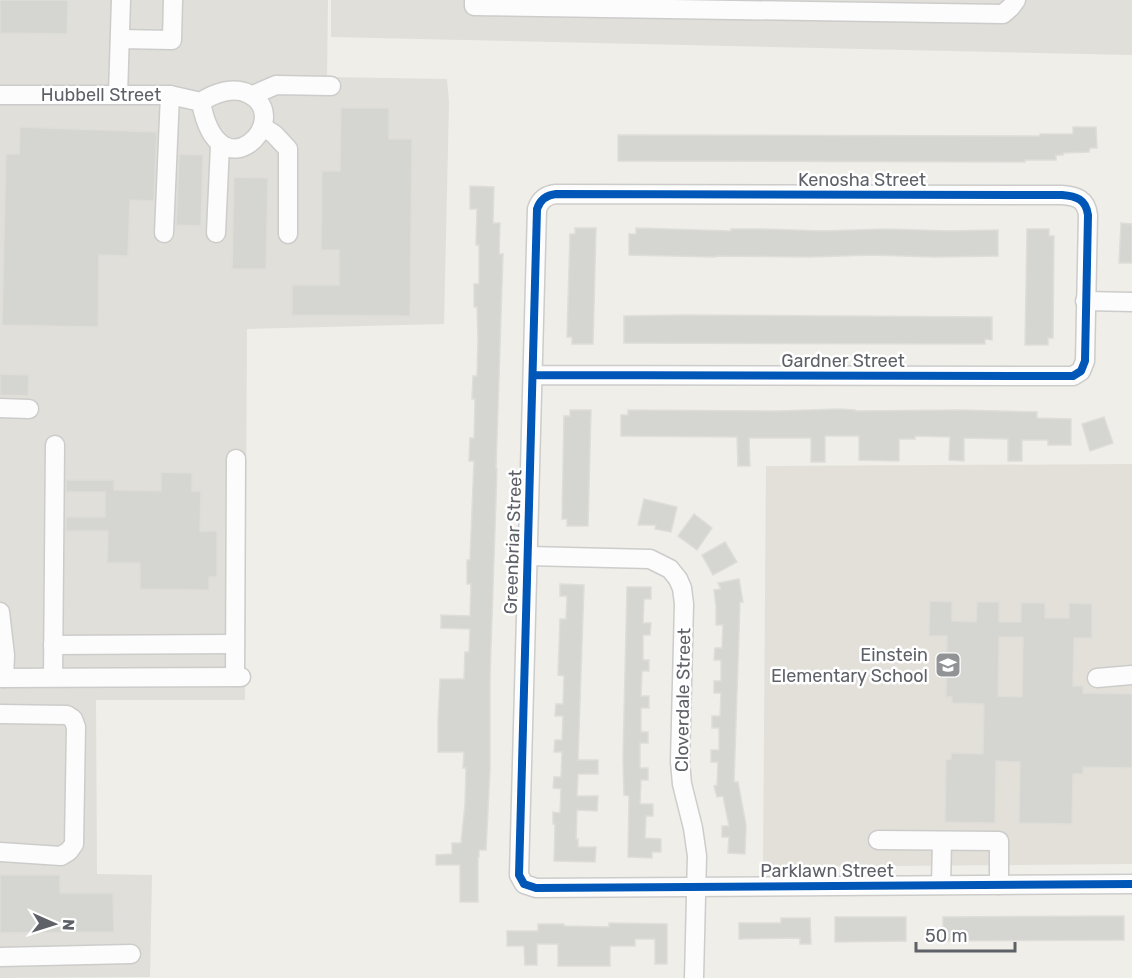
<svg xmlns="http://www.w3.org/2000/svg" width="1132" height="978" viewBox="0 0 1132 978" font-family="Rubik,sans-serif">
<rect width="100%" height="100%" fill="#efeee9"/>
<g fill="#e0dfda">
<polygon points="0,0 328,0 327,77 447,79 449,102 444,324 247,329 245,700 96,700 97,874 152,875 150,977 0,978"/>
<polygon points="331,0 1132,0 1132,55 331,37"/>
</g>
<polygon fill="#e2e0d9" points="1132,464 1132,864 763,867 766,466"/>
<g fill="#d5d5d2" stroke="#deddd8" stroke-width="1.5" fill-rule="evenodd">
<polygon points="0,0 68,0 67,34 0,33"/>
<polygon points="341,108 389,108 389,139 412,139 410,316 292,315 292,285 339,285 339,250 321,250 322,171 340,171"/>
<polygon points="20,127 157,132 154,201 130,200 128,256 99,255 98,327 2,325 6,154 19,154"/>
<polygon points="1073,127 1096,127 1097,148 1090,148 1089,152 1063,153 1063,155 1056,155 1056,160 1025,160 1025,162 618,161 618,135 1040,136 1040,134 1073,134"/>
<polygon points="179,154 203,155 201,226 176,225"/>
<polygon points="234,177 268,178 266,269 232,269"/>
<polygon points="470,186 494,187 493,223 500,223 499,254 503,254 496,469 497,469 490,676 490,768 486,850 479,850 479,857 478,857 478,902 460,902 460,865 436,865 436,855 452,854 452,843 461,843 465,805 466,768 463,768 464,752 438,752 438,721 440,679 464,679 465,652 469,652 470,629 441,628 441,615 470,616 471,584 467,584 467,560 470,560 474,461 469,461 470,438 474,438 475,399 472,399 473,376 477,376 478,338 477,307 474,307 474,284 479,284 479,245 476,245 477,209 470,209"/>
<polygon points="1121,223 1132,224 1132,263 1119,263"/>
<polygon points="575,228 596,228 593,344 572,344 572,337 567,337 570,234 575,234"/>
<polygon points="636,228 731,231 731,229 761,229 824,231 887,229 950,231 998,230 998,256 934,257 872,255 809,257 715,256 715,257 629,255 629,234 636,234"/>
<polygon points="1027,229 1049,229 1049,236 1054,236 1053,338 1048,338 1048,345 1025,345"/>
<polygon points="687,315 992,317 992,340 985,339 985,344 624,343 624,316"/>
<polygon points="0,374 29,375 28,396 0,395"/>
<polygon points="839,409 855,410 855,411 959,410 1037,412 1037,418 1071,419 1071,445 1048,445 1048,440 1022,440 1022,461 1008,461 1008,439 964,438 964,461 949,460 950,437 915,436 915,439 899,439 899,461 859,460 859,436 825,436 825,462 811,462 811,438 749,438 750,466 738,466 737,437 621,436 621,415 628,415 628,410 779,411"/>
<polygon points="570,410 591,410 588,526 567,526 567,519 562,519 564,416 570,416"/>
<polygon points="1104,417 1113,443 1090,451 1082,424"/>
<polygon points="161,472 192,473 192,491 201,491 200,531 217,531 217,577 209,577 209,590 140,589 140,563 107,563 108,531 66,531 66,517 105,517 105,492 66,492 66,480 114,480 114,490 161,491"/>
<polygon points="644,499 677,507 671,532 655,529 656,525 638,525"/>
<polygon points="694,514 712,528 697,550 678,536"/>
<polygon points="725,542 737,562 713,575 702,555"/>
<polygon points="739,579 743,602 740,602 734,782 738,782 746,825 745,854 728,853 729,837 722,837 722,826 729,826 723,796 717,797 714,786 717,785 718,762 711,762 711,750 719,750 719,728 712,728 712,716 720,716 721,693 714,693 714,681 721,681 721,660 714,660 715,648 722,648 723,625 716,625 716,607 714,590 721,589 718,583"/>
<polygon points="560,584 584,585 578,760 598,760 598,774 578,774 577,796 598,796 597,811 577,810 576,839 578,839 578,847 596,847 595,862 554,861 555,824 553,824 553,812 560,813 561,789 553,788 554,777 561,777 562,752 554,752 555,740 562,740 563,716 555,716 556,704 563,704 564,676 558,675 560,619 566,619 567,596 560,596"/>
<polygon points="627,587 651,587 651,599 644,599 643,623 651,623 650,635 643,635 643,660 649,660 649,671 642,671 641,696 649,696 649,708 641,708 641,732 648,732 648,743 640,743 640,768 648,768 648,780 641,780 640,804 653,804 653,816 646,816 645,838 661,839 661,852 652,852 652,858 628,857 629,796 624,795 623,759"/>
<path d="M930,601l22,1v19l24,1 1,-20h22v20h22v-19h24v15h24v-15l23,1v34h-18l-1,48h10v7l49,1v74l-49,-1v7h-10l-1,50 -53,-1 1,-61 -24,-1 -1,62 -50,-1 1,-62 5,-1v-6l32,1 1,-50 -32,-1v-6h-6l1,-61h-18zM999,637h24l-1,60 -24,-1z"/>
<polygon points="0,875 60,875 60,893 113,893 114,932 0,933"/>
<polygon points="1124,916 1124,940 943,941 943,917"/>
<polygon points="835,917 906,917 906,941 835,942"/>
<polygon points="781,918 810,918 811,944 800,944 800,938 739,939 739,923 781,923"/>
<polygon points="609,923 667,924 667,964 655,964 655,939 635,939 635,946 610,946 610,966 558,966 558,944 537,944 537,965 525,965 524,946 507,946 507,931 538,931 538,924 564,924 564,926 609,927"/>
</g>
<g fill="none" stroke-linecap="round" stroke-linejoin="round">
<g stroke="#cccccb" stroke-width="21">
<g id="minor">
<polyline points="474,0 474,6 1003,14 1011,7 1016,0"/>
<polyline points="120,39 172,40 173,0"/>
<path d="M0,95h170l31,7c13,-9 33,-16 48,-8 47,24 -30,105 -48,8"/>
<polyline points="118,95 121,0"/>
<polyline points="253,95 276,85 331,86"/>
<polyline points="263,127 274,134 288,149 288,234"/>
<polyline points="164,233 170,95"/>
<polyline points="216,233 220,145"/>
<polyline points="1085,301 1132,302"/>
<path d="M533,375l540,1 8,-5 4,-10 3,-146c-2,-16 -12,-19 -26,-20l-506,-1c-10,1 -16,6 -19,15l-18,666 5,9 12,4 596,-4"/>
<polyline points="0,408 29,409"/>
<polyline points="528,556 650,559 670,569 678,579 682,588 684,604 680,762 682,784 693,828 697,856 694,978"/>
<polyline points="0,612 5,655 4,678"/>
<polyline points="53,645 235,644"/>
<polyline points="53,677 55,445"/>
<polyline points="235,677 236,459"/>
<polyline points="0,678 241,677"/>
<polyline points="1097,678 1132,675"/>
<polyline points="0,714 67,715 73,719 76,727 74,844 69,851 61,856 0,852"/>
<polyline points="878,840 999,841 999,885"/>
<polyline points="941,885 942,841"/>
<polyline points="0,957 131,954"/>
</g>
</g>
<use href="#minor" stroke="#fdfcfc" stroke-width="18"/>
<g stroke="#fff" stroke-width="11">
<path id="cycleway" d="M533,375l540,1 8,-5 4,-10 3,-146c-2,-16 -12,-19 -26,-20l-506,-1c-10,1 -16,6 -19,15l-18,666 5,9 12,4 596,-4"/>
</g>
<use href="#cycleway" stroke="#0057b8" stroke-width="8"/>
</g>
<defs>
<g id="school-square" transform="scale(1.35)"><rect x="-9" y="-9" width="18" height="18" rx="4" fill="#919395" stroke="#fff"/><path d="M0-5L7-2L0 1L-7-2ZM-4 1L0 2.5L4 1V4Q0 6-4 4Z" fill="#fff"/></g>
</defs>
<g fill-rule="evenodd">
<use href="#school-square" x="948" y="665"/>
</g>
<g text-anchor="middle" stroke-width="5" stroke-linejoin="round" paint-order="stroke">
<g font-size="18" fill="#5e6268" stroke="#fff">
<text x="101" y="101">Hubbell Street</text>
<text x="862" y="186">Kenosha Street</text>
<text x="843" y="367">Gardner Street</text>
<text transform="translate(513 542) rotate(-88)" y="6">Greenbriar Street</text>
<text transform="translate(683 700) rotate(-89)" y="6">Cloverdale Street</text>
<text x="827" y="877">Parklawn Street</text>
</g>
<g font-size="18" fill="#5e6268" stroke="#fff" text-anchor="end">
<text x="928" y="661">Einstein<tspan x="928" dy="21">Elementary School</tspan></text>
</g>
</g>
<g transform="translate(54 924) rotate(93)" stroke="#ffffff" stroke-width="4.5" paint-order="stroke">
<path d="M0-4.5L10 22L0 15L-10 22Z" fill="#5e6268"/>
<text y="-9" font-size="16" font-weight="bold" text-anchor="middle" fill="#5e6268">N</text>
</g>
<path d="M916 942v9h99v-9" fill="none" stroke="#5e6268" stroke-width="3"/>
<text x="925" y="942" font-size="18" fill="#5e6268" stroke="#ffffff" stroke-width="4.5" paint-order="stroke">50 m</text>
</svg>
